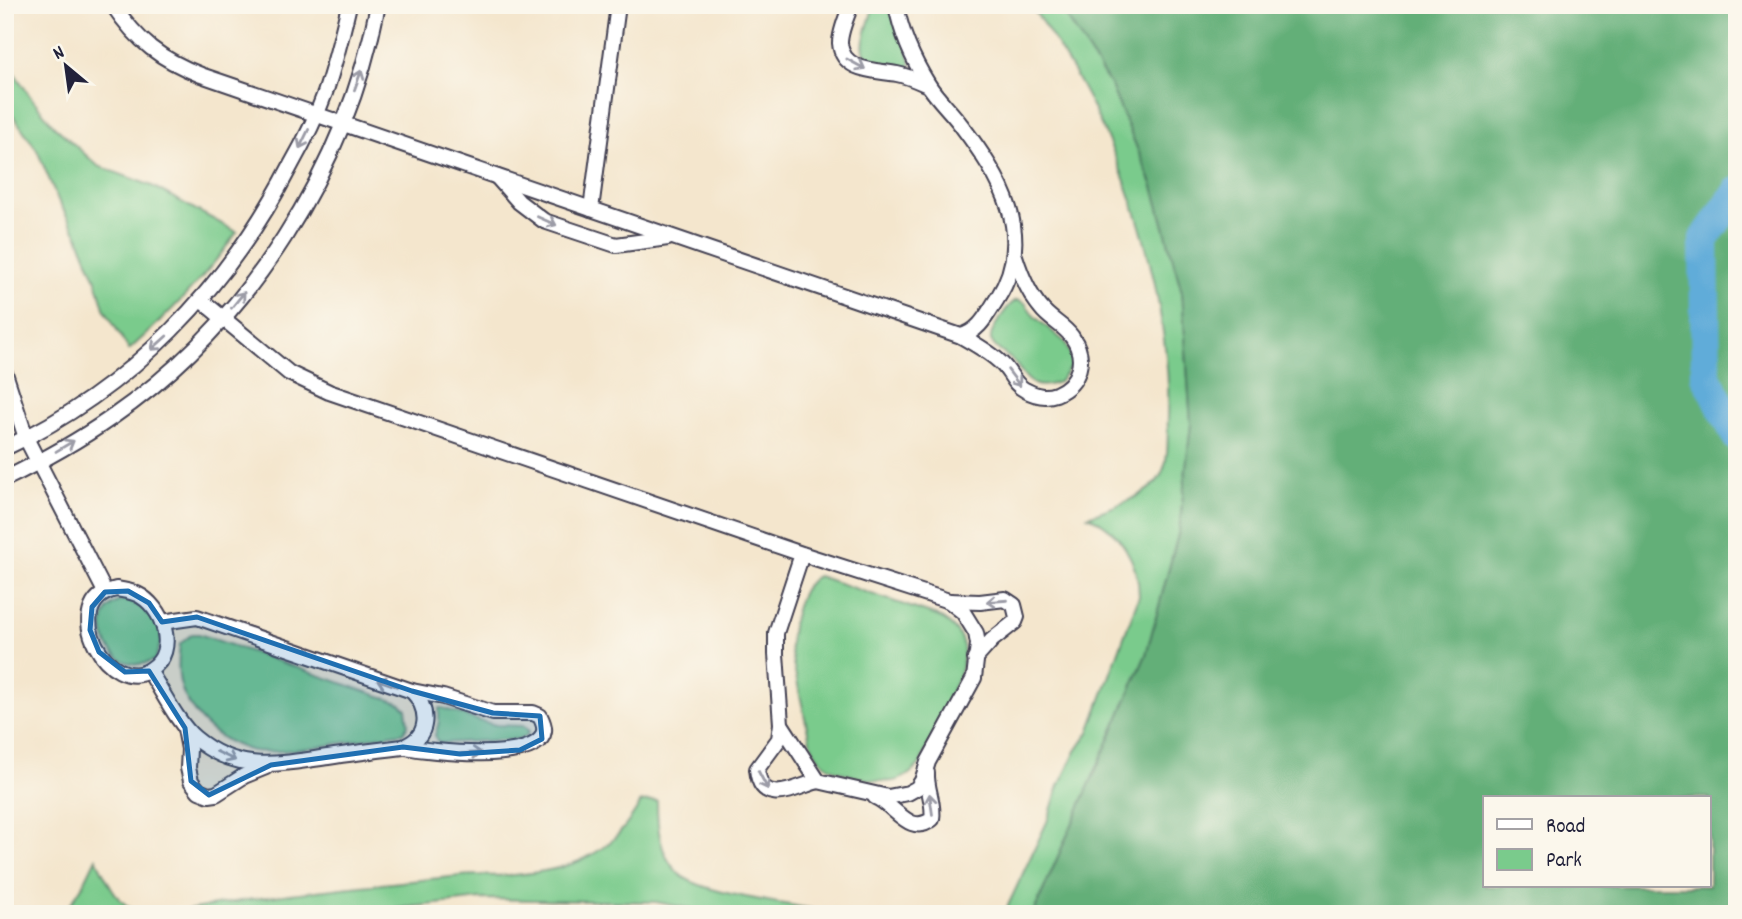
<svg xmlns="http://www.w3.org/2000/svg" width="1742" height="919" viewBox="0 0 1742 919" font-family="Dekko,sans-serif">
<rect width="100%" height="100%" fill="#fbf7ec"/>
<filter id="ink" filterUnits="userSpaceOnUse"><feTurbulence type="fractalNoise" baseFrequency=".0143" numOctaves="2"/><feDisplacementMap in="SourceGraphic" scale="14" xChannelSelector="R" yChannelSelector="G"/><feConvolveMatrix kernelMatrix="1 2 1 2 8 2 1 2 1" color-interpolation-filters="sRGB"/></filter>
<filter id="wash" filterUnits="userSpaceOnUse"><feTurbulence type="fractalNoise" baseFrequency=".00686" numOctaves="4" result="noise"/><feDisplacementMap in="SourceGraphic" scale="28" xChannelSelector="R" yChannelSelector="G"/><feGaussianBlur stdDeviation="1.57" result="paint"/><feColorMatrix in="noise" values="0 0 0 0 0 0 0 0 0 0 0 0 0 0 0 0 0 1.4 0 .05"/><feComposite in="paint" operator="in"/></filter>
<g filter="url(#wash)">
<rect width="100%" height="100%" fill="#f4e6cd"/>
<g fill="#7acb8c" stroke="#4e7664" stroke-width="2">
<path d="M874,5h26l11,60 -5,3c-55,-9 -46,-15 -32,-63z"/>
<path d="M1030,5h29l52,81 42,100 29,106 9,132 -12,107 -33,124 -113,259h-29l43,-92 12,-36 17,-35 13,-19 50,-136c0,-33 -19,-67 -51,-80 21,-8 63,-20 73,-41 9,-17 6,-39 7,-58 2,-46 -5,-91 -14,-137 -22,-100 -64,-192 -124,-275z"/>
<path d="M5,59l25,37 24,30 44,40 54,20 85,46c-31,45 -68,82 -108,118l-25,-42 -8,-28 -18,-44 -20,-36 -21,-50 -32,-46z"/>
<path d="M1017,300l8,3 10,14 30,25 7,16 -1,8 -12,16c-31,11 -30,-4 -48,-23 -6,-5 -18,-11 -20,-19 -2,-9 18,-37 26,-40z"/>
<path d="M818,576l119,40c43,22 25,54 9,88 -8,20 -17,40 -26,60 -7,7 -13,13 -22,16 -15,5 -61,-6 -73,-16 -8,-6 -12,-14 -15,-23l-20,-92c0,-20 8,-65 28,-73z"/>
<path d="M124,600c17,4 37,19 37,38 0,7 -4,16 -6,22 -48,22 -72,-52 -31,-60z"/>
<path d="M192,634h7l201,69 6,6 2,16 -5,8 -9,1c-32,5 -119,23 -145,16 -19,-6 -37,-17 -50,-32 -21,-26 -23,-42 -19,-74z"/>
<polygon points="439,708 443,708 480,721 496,725 523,726 529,731 527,735 520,739 441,743 437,741 435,735 439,722"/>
<path d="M657,801c0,25 2,52 20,71 23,24 120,31 156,42h-114l-63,-12 -175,-3 -133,15h-180c96,-20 194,-28 292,-38 17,-2 35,1 53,-1 24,-2 51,-6 73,-17 27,-14 41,-31 55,-56z"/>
<path d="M96,858c11,22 21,48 46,56h-78l19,-29z"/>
</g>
<path fill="#63af78" stroke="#42685a" stroke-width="2" fill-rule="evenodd" d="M1059,5h678v909h-704l113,-259 33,-124 12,-107 -9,-132 -29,-106 -42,-100zM1485,798h224v88h-224z"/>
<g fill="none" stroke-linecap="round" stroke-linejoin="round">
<polyline stroke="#60acd9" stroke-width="30" points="1737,192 1704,239 1706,376 1737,437"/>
</g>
</g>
<g filter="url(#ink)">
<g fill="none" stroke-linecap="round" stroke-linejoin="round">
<g stroke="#423f51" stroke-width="18">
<g id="street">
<path d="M113,5c25,37 47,54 88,70l760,261c19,-5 26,-22 36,-37 40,-63 4,-121 -36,-174 -10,-14 -24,-26 -33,-41 -15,-24 -27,-52 -32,-79"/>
<path d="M851,5c-4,11 -11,26 -11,38 2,29 36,27 57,31 11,2 21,7 31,11"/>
<polyline points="497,177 519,202 544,221 616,245 668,238"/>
<polyline points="591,209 618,5"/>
<polyline points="201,300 289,373 329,392 802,554 949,601 963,612 976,633 978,644 974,678 928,762 922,781 917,788 908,793 888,797 818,781 781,724 776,654 776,633 802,554"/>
<path d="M961,336c14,8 29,16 40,27 10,9 12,21 24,27 11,6 20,8 31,4 24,-10 31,-36 16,-57 -8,-12 -22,-17 -31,-29 -13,-15 -20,-33 -26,-52"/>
<polyline points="5,373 26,438 105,592"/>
<path d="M5,448c125,-58 223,-161 286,-283 13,-23 25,-47 34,-72 10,-29 17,-58 24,-88"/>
<path d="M5,479c37,-18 73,-38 106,-61 138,-95 235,-249 267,-413"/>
<path d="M116,589c7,1 14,2 21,5 26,12 42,57 14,75 -41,29 -95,-66 -35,-80z"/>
<polyline points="949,601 980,602 1005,599 1014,605 1017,617 1015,622 992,640 975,659"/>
<path d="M149,671c13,19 29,53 46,67 43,36 83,26 133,19 25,-4 50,-7 75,-10 27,-10 27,-37 9,-56l-215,-74 -35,5"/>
<path d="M781,724l-2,15 -22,30c4,40 39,18 61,12"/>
<polyline points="185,729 189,749 188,768 191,781 199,791 209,795 216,794 244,776 266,767"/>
<path d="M405,747c23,4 135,18 139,-16 1,-5 -2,-11 -4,-15l-7,-3h-40l-50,-16 -31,-6"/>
<path d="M875,797c20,8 35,40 57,22 3,-16 -6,-30 -5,-46"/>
</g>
</g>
<use href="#street" stroke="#fff" stroke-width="14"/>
</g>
<defs><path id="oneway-shaft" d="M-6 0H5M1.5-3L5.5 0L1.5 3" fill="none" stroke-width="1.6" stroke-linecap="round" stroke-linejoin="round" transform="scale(1.75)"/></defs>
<g stroke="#9c9ca7">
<use href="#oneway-shaft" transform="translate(856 64) rotate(29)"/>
<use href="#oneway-shaft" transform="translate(358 80) rotate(-70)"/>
<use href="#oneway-shaft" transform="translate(304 139) rotate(116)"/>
<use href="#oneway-shaft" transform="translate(547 221) rotate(24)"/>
<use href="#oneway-shaft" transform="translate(238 300) rotate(-51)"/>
<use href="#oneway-shaft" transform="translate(159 343) rotate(138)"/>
<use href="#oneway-shaft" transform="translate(1014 378) rotate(53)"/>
<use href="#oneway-shaft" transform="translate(65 446) rotate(-31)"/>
<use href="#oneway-shaft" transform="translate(997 601) rotate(176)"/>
<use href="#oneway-shaft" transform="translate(387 683) rotate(-161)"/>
<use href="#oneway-shaft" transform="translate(471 753) rotate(-3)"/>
<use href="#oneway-shaft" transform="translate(226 756) rotate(25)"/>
<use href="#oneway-shaft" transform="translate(763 780) rotate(62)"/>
<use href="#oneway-shaft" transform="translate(931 804) rotate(-98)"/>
</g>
</g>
<path fill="#1f6fb2" fill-opacity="0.2" stroke="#1f6fb2" stroke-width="5" stroke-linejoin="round" d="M128,591l21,12 13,19 35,-5 215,74 81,22 47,3 2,23 -22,11 -60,4 -57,-7 -132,18 -62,30 -18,-14 -6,-53 -36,-57 -24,1 -26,-20 -9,-22 2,-23 13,-15z"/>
<rect width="1742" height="919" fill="none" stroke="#fbf7ec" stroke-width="28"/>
<rect x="1483" y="796" width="228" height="91" fill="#fbf7ec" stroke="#a4a2a5" stroke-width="2"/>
<rect x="1497" y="819" width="35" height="10" fill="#ffffff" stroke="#a4a2a5" stroke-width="2"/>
<text x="1546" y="832" font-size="21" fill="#22223b">Road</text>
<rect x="1497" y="849" width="35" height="21" fill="#7acb8c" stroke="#a4a2a5" stroke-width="2"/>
<text x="1546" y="866" font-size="21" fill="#22223b">Park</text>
<g transform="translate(66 66) rotate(331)" stroke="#fbf7ec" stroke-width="5" paint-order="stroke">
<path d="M0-5L12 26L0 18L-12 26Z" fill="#22223b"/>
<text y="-10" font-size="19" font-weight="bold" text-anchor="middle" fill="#22223b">N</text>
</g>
</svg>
